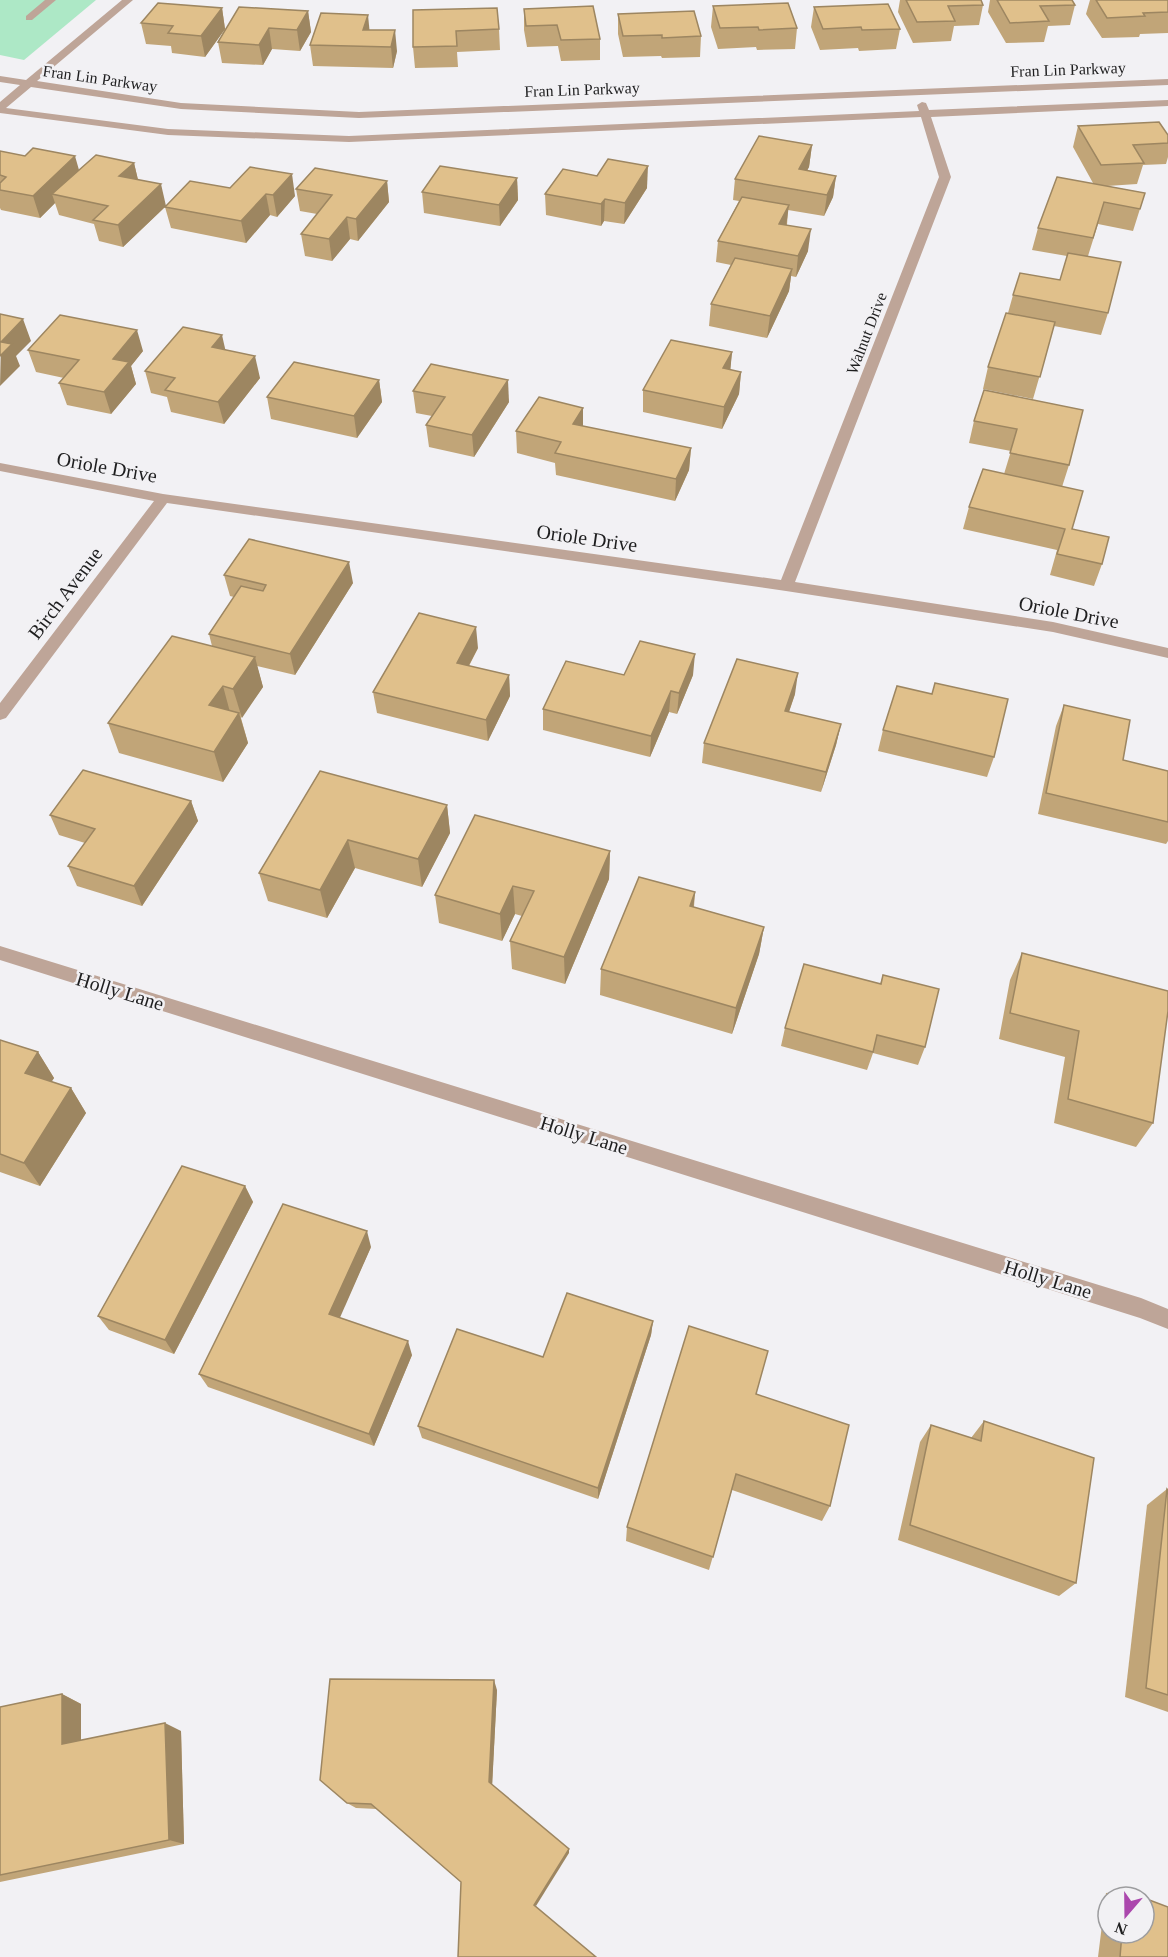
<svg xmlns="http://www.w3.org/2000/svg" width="1168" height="1957" viewBox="0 0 1168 1957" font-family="Georgia,serif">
<rect width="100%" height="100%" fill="#f2f1f4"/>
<polygon fill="#ade8c6" points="0,0 96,0 24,60 0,55"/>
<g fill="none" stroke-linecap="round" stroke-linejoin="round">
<g fill="#bea598" fill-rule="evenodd">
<polygon points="45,0 56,0 32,20 26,20 26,16"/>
<polygon points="122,0 133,0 37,81 181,103 359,112 1168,79 1168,85 359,118 181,109 31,87 6,108 168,129 349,136 919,111 917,105 922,102 926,103 929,110 1168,100 1168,106 931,117 951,177 795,582 1053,622 1168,648 1168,658 1053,632 786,591 167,503 6,718 0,720 0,703 154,501 0,471 0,463 163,494 781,580 939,177 921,117 349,142 168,135 0,113 0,102 20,85 0,82 0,76 26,80"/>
<polygon points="0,946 1141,1298 1168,1309 1168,1329 1140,1318 0,960"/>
</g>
</g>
<g fill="#c1a578">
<polygon points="900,0 981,0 983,5 979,25 954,26 951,41 913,43 898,12"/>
<polygon points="990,0 1072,0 1075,5 1070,25 1048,26 1044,42 1006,43 988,12"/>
<polygon points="1090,0 1168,0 1168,33 1140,34 1139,37 1102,38 1086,14"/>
<polygon points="713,6 797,28 795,49 757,50 756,47 718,49 711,27"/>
<polygon points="814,7 900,29 896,49 859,51 858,48 820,50 811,27"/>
<polygon points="222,8 225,29 308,11 311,32 300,51 272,49 263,65 222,63 218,42 225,29 205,57 172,53 171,46 146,44 141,23"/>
<polygon points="524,9 600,39 600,60 561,61 558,46 527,47 524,30"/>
<polygon points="413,10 499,29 500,50 457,52 458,67 415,68 413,47"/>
<polygon points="618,14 701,36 700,57 662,58 661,56 623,57 618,34"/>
<polygon points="369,30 397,51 393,68 313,66 310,45"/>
<polygon points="1078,126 1168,135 1168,157 1166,164 1143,165 1137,184 1107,186 1145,193 1133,231 1098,224 1088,256 1108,313 1101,335 1054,326 1033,399 983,389 988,367 1008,313 1013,295 1060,280 1067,256 1032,250 1038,228 1093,183 1073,147"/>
<polygon points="812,145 809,167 807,170 836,176 833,197 824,216 788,210 787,225 808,251 796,277 791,276 789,291 767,338 709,326 711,304 731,265 716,262 718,241 739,201 733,200 735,179"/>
<polygon points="0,151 79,170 134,163 138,180 166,206 230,188 295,196 277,217 270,215 246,243 171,228 165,207 123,247 99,241 94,224 59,215 55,203 40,218 1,210 0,208"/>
<polygon points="517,178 518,200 500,226 424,213 422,192"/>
<polygon points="387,181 389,202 358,241 350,239 332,261 305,256 301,234 317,214 300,211 296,189"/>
<polygon points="647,188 624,224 604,221 601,226 546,215 545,194"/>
<polygon points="225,349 260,378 224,424 171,412 167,397 151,393 145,371"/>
<polygon points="28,350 143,351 131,366 136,384 111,414 67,405 59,383 64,378 36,372"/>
<polygon points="732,352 730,370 741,372 739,394 722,429 643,412 643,390"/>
<polygon points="379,380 382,402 357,438 271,419 267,397"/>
<polygon points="984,390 1069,465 1062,487 1072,529 1102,564 1094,586 1050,575 1057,550 963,529 969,507 1004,474 1011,451 969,443 974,421"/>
<polygon points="413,391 509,402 474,457 429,447 426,425 432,416 416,413"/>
<polygon points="583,408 583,426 691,448 689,470 675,501 556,475 555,463 517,453 516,431"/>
<polygon points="224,575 353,583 295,675 257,666 263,687 241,718 248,743 223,782 119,753 108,723 212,646 209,634 234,597 230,596"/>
<polygon points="478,648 469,666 509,675 510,696 488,741 377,713 373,692"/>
<polygon points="624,675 693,675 677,714 669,712 650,757 543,730 543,709"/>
<polygon points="795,694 789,712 841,724 836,745 821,792 702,763 704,743"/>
<polygon points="932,694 994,757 987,777 878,751 883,730"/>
<polygon points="1064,705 1123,760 1168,771 1168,841 1166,844 1038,814 1056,726"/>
<polygon points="191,801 198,821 142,906 77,886 68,866 85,843 59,835 50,815"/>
<polygon points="447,805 450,833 422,887 355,868 327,918 268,901 259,873"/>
<polygon points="610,851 609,879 565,984 512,969 510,941 522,916 515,914 502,941 439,923 435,895"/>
<polygon points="695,892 694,907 764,927 759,954 732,1034 600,995 601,969"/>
<polygon points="1022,953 1153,1123 1136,1147 1054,1123 1065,1057 999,1039 1010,980"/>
<polygon points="883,975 925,1047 918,1065 873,1053 867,1070 781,1046 785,1028 880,984"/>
<polygon points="0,1040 38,1052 54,1078 51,1082 71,1088 86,1113 40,1186 0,1172"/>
<polygon points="245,1186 253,1202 174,1354 109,1330 98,1316"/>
<polygon points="371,1247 339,1318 412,1355 374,1446 208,1387 199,1374"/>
<polygon points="653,1321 651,1335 598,1499 422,1438 418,1426 543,1357"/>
<polygon points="756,1394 830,1506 822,1521 732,1490 709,1570 626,1541 627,1527"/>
<polygon points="984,1421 1076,1583 1059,1596 898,1540 920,1442 931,1425 971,1438"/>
<polygon points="1167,1489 1168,1490 1168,1712 1125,1697 1147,1505"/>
<polygon points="497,1690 492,1785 569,1849 569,1853 461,1882 377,1809 356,1808 347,1803"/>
<polygon points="62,1694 81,1704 81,1740 181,1731 184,1844 0,1882 0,1707"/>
<polygon points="1127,1891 1142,1897 1108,1897 1108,1933 1144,1933 1168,1957 1098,1957 1106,1893"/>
</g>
<g fill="#9d8661">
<polygon points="222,8 225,29 205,57 201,36"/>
<polygon points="308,11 311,32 300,51 297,30"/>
<polygon points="368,15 370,35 363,30"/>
<polygon points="269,28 272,49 263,65 259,45"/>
<polygon points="395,30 397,51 393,68 391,47"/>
<polygon points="812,145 809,167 797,191 799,169"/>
<polygon points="75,156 81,177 52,194 55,203 40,218 33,196"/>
<polygon points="134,163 139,184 119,176"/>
<polygon points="648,166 647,188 624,224 625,203"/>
<polygon points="292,174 295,196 277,217 273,195"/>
<polygon points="836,176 833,197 824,216 827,195"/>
<polygon points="517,178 518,200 500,226 499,205"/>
<polygon points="387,181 389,202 358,241 356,219"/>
<polygon points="161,184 166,206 123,247 118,225"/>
<polygon points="266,194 270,215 246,243 241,221"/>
<polygon points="605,199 604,221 601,226 601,204"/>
<polygon points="789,205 786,227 779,224"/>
<polygon points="347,217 350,239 332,261 329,239"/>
<polygon points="811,229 808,251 796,277 798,256"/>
<polygon points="792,269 789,291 767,338 770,316"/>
<polygon points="23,319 31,341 16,356 20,366 0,386 1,342"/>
<polygon points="137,330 143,351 131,366 136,384 111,414 104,392 113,359"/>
<polygon points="222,335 227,357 212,347"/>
<polygon points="732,352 730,374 723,368"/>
<polygon points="255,356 260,378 224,424 218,402"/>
<polygon points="741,372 739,394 722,429 724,407"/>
<polygon points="379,380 382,402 357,438 354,416"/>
<polygon points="508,380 509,402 474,457 472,435"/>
<polygon points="583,408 583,430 573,424"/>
<polygon points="691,448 689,470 675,501 676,479"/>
<polygon points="349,562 353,583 295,675 290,654"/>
<polygon points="476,627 478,648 459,684 457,663"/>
<polygon points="695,654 693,675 677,714 679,693"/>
<polygon points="255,657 263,687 242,718 233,689"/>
<polygon points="798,673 795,694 782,732 785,711"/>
<polygon points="509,675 510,696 488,741 486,720"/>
<polygon points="223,686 231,716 209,705"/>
<polygon points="671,691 669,712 650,757 651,736"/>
<polygon points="239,713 248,743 223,782 214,752"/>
<polygon points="841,724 836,745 821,792 826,772"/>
<polygon points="191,801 198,821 142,906 134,886"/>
<polygon points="447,805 450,833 422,887 418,859"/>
<polygon points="348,840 355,868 327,918 320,890"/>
<polygon points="610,851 609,879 565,984 564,957"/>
<polygon points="513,886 515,914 502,941 500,914"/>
<polygon points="695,892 692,920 690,906"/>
<polygon points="764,927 759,954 732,1034 736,1008"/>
<polygon points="38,1052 54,1078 41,1098 25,1073"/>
<polygon points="71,1088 86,1113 40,1186 24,1163"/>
<polygon points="245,1186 253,1202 174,1354 165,1340"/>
<polygon points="367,1231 371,1247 335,1329 329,1314"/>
<polygon points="653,1321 651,1335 598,1499 598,1488"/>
<polygon points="408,1341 412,1355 374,1446 369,1434"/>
<polygon points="494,1680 497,1690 492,1788 489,1782"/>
<polygon points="62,1694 81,1704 81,1752 62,1744"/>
<polygon points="165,1723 181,1731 184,1844 169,1840"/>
<polygon points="569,1849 569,1853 536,1906 534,1905"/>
</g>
<g fill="#e0c08b" stroke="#9d8661" stroke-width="1.5">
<polygon points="906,0 981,0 983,5 948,6 955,21 917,22"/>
<polygon points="997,0 1072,0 1075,5 1040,6 1049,21 1010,23"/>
<polygon points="1096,0 1168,0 1168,12 1143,13 1145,16 1107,18"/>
<polygon points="158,3 222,8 201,36 168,33 173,26 141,23"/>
<polygon points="788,3 797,28 759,30 758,27 720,28 713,6"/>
<polygon points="888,4 900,29 862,30 861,27 823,29 814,7"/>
<polygon points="593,6 600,39 561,40 557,25 526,26 524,9"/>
<polygon points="239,7 308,11 297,30 269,28 259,45 218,42"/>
<polygon points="497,8 499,29 456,31 457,46 413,47 413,10"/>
<polygon points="694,11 701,36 662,38 662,35 623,36 618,14"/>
<polygon points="321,13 368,15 363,30 395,30 391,47 310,45"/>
<polygon points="1159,122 1168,135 1168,143 1133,145 1144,163 1101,165 1078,126"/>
<polygon points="759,136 812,145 799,169 836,176 827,195 735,179"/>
<polygon points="33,148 75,156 33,196 0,190 0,183 6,177 0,175 0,151 25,156"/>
<polygon points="96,155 134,163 119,176 161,184 118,225 93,220 108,206 52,194"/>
<polygon points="608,159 648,166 625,203 605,199 601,204 545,194 563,169 597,176"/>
<polygon points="440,166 517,178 499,205 422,192"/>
<polygon points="250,167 292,174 273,195 266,194 241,221 165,207 190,181 230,188"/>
<polygon points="315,168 387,181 356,219 347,217 329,239 301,234 332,195 296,189"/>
<polygon points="1057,177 1145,193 1140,209 1104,202 1093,238 1038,228"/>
<polygon points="742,197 789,205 779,224 811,229 798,256 718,241"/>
<polygon points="1068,253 1121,262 1108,313 1013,295 1020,273 1060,280"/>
<polygon points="735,258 792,269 770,316 711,304"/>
<polygon points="1006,313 1055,322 1040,377 988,367"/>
<polygon points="0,314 23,319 1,342 12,344 0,356"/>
<polygon points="60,315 137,330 113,359 129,362 104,392 59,383 79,360 28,350"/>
<polygon points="183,327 222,335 212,347 255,356 218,402 165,390 175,378 145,371"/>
<polygon points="671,340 732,352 723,368 741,372 724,407 643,390"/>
<polygon points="294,362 379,380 354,416 267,397"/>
<polygon points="431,364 508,380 472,435 426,425 445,397 413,391"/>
<polygon points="984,390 1083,410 1069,465 1010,453 1017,429 974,421"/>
<polygon points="539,397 583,408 573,424 691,448 676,479 555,453 561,442 516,431"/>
<polygon points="983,469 1083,491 1072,529 1109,537 1102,564 1057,554 1065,529 969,507"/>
<polygon points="249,539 349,562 290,654 209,634 241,586 263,591 266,585 224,575"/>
<polygon points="419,613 476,627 457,663 509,675 486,720 373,692"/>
<polygon points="172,636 255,657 233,689 223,686 209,705 239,713 214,752 108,723"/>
<polygon points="640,641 695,654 679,693 671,691 651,736 543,709 566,661 624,675"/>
<polygon points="737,659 798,673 785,711 841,724 826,772 704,743"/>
<polygon points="935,683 1008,699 994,757 883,730 897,686 932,694"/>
<polygon points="1064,705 1130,720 1123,760 1168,771 1168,822 1046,793"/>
<polygon points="83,770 191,801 134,886 68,866 95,829 50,815"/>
<polygon points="320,771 447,805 418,859 348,840 320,890 259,873"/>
<polygon points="475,815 610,851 564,957 510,941 534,891 513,886 500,914 435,895"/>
<polygon points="639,877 695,892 690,906 764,927 736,1008 601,969"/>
<polygon points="1022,953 1168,991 1168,1011 1153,1123 1068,1099 1079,1031 1010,1013"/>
<polygon points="804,964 881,984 883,975 939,989 925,1047 877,1035 873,1052 785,1028"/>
<polygon points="0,1040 38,1052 25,1073 71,1088 24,1163 0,1154"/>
<polygon points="182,1166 245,1186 165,1340 98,1316"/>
<polygon points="283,1204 367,1231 329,1314 408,1341 369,1434 199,1374"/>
<polygon points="567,1293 653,1321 598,1488 418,1426 457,1329 543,1357"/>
<polygon points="689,1326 768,1351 756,1394 849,1425 830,1506 736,1474 713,1557 627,1527"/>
<polygon points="984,1421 1094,1458 1076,1583 910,1525 931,1425 981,1441"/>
<polygon points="1167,1489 1168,1490 1168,1695 1146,1688"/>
<polygon points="330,1679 494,1680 489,1782 569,1849 534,1905 596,1957 458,1957 461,1882 371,1804 347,1803 320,1780"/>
<polygon points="62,1694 62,1744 165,1723 169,1840 0,1875 0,1707"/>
<polygon points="1127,1891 1142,1897 1126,1897"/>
<polygon points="1144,1898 1168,1907 1168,1957 1120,1957 1122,1933 1144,1933"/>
</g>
<g text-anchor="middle" stroke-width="5" stroke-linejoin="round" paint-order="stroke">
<g font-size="16" fill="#1e1e1f" stroke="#f2f1f4">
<text transform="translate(1068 69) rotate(-2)" y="6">Fran Lin Parkway</text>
<text transform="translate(100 78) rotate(8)" y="6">Fran Lin Parkway</text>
<text transform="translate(582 89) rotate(-2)" y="6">Fran Lin Parkway</text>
<text transform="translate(866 333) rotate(-69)" y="6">Walnut Drive</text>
</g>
<g font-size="20" fill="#1e1e1f" stroke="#f2f1f4">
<text transform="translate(107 467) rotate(10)" y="7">Oriole Drive</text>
<text transform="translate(587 538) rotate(8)" y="7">Oriole Drive</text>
<text transform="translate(65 593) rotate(-53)" y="7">Birch Avenue</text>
<text transform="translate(1069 612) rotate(11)" y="7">Oriole Drive</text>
<text transform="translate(120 991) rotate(17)" y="7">Holly Lane</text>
<text transform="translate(584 1135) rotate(17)" y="7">Holly Lane</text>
<text transform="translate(1048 1279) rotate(17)" y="7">Holly Lane</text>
</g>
</g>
<g transform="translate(1126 1915) rotate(200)"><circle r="28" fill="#f2f1f4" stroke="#9d9d9f" stroke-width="1.5"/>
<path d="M0-4.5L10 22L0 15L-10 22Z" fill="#ab47ad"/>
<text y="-9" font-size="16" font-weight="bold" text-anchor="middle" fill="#1e1e1f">N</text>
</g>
</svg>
